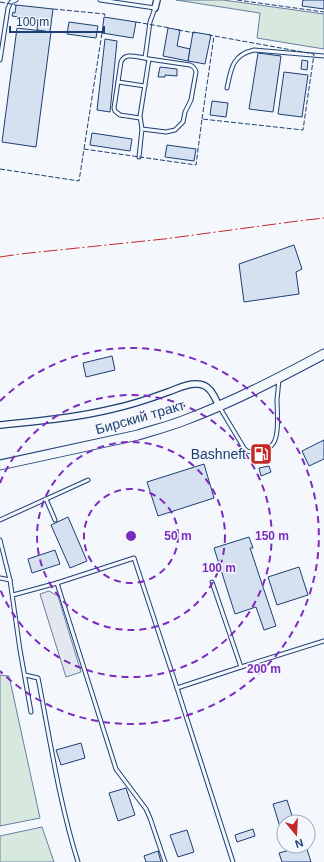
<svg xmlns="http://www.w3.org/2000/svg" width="324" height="862" viewBox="0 0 324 862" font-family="Arial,sans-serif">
<rect width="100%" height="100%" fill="#f4f7fb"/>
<g fill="#d7e8df" stroke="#687fa3">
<polygon points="176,0 223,0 324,14 324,49 257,38 260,13"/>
<polygon points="0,675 9,676 40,818 0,826"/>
<polygon points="42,827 54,862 0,862 0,836"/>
</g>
<polygon fill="#e3e8f0" stroke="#687fa3" points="49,591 58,596 81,672 66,677 40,594"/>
<g fill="#d5e0f0" stroke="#1d3f73">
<polygon points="303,0 324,0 324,9 302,6"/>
<polygon points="16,5 53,9 50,32 37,30 38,20 12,16 13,12 15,13"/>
<polygon points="104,17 136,22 133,38 102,33"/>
<polygon points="69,22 98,26 96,38 67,34"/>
<polygon points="17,28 51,32 36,147 2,142"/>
<polygon points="168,28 180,30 177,46 190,49 188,61 163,56"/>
<polygon points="193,32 211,35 205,64 188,61"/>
<polygon points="105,39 117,41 110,112 97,110"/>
<polygon points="258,53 281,56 273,112 249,109"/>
<polygon points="302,60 308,61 307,70 301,69"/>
<polygon points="160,67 177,69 177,76 165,75 165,77 158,77"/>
<polygon points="284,72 308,75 302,117 278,114"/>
<polygon points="212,101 228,103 226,117 210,115"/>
<polygon points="92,133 132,139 130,151 90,145"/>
<polygon points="167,145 196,149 194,161 165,157"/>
<polygon points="294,245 302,269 296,272 299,294 244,302 239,264"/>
<polygon points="112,356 115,370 86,377 83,363"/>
<polygon points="324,440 324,459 309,466 302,451"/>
<polygon points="266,445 270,459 255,463 251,449"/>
<polygon points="204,464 214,498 158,516 147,482"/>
<polygon points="269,466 271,472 261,476 259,468"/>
<polygon points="68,517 87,561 70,568 51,525"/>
<polygon points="249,537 253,548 250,548 276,626 264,630 256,607 235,614 214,548"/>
<polygon points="55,550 60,564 32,573 28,559"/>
<polygon points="299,567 308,595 277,605 268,577"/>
<polygon points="81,743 85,758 61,765 56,750"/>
<polygon points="126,788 135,815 118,821 109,793"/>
<polygon points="287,800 294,822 284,822 284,826 280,827 273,804"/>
<polygon points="253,829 255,836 237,842 235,835"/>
<polygon points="187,830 194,852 178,857 170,835"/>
<polygon points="304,846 306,846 311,862 282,862 279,853"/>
<polygon points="158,851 161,862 146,862 144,856"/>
</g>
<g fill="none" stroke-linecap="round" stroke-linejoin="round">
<g stroke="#1d3f73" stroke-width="5">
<g id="lane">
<path d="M100,0l55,8 -5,14 -5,36 4,1 41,6c3,1 5,3 6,7l-5,28 -6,12 -2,10 -8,8 -9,2 -24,-3 -2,-13 9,-57"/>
<polyline points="0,60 8,8 11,2 16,0"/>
<polyline points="118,82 145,86"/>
<path d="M227,88c4,-19 5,-33 27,-38l70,6"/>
<path d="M140,118l-20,-3 -5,-4 -1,-3 7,-46c4,-10 15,-5 24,-4"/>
<polyline points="139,157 142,129"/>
<path d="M220,408l24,40c4,5 7,4 14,3 4,-2 11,-2 14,-6 8,-8 5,-34 5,-46 1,-6 1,-12 2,-19"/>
<polyline points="46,499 55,520"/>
<polyline points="0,520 88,480"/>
<polyline points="0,540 10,580 0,578"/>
<polyline points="10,580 20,650 31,712"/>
<polyline points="57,583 134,558 177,688 241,667 212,582"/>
<polyline points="13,595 57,583 116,769 146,809 150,818 165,862"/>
<polyline points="241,667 324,641"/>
<path d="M25,675l13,3c12,61 21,124 40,184"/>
<polyline points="177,688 233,862"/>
</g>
</g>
<g stroke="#1d3f73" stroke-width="8">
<g id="street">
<polyline points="155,8 157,0"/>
<path d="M0,425c37,-4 75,-7 112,-16 19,-4 37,-10 56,-17 9,-3 19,-9 29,-8 13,0 17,12 22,22"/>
</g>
</g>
<g stroke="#1d3f73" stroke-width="11">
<path id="primary" d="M0,465l138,-30c16,-5 32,-9 47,-15 48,-18 94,-42 139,-66"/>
</g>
<use href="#lane" stroke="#f4f7fb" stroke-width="3"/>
<use href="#street" stroke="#f4f7fb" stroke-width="5.5"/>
<use href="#primary" stroke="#f4f7fb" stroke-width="9"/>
<g stroke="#1d3f73" stroke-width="1" stroke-dasharray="5 2" stroke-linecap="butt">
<polyline points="237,0 324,12"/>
<polyline points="0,2 16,5"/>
<polyline points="53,9 105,14 104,17"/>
<polyline points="136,22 170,28"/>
<polyline points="178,30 195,33"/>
<polyline points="202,119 214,36"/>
<polyline points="84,149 102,33"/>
<polyline points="0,169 79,181 84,149 196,165 202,119 303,130 314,54 209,35"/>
</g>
<polyline stroke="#c62828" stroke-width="1" stroke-dasharray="14 3 2 3" stroke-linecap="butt" points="0,257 20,254 164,239 298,221 324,218"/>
</g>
<g fill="none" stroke="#7b2cbf" stroke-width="2" stroke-dasharray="7 5">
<circle cx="131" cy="536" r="47"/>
<circle cx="131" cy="536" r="94"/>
<path d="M0 483A141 141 0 1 1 0 589"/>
<path d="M0 401A188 188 0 1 1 0 671"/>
</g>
<defs>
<g id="fuel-square" transform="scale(1.15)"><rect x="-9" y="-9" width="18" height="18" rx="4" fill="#c62828" stroke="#f4f7fb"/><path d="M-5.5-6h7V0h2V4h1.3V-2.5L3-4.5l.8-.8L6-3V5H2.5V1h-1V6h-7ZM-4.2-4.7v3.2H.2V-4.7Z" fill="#fff"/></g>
</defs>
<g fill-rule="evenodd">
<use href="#fuel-square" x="261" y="454"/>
</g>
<g text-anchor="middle" stroke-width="3" stroke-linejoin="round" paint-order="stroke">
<g font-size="14" fill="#1d3f73" stroke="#f4f7fb">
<text transform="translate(140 417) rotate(-16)" y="5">Бирский тракт</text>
</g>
<g font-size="14" fill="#1d3f73" stroke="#f4f7fb" text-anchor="end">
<text x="246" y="459">Bashneft</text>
</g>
</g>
<circle cx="131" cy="536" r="6" fill="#7b2cbf" stroke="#f4f7fb" stroke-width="2"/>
<g font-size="12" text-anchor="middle" font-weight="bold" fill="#7b2cbf" stroke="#f4f7fb" stroke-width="3" stroke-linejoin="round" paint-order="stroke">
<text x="178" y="540">50 m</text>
<text x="272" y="540">150 m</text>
<text x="219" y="572">100 m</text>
<text x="264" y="673">200 m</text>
</g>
<g transform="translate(296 834) rotate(162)"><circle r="19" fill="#f4f7fb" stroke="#9eadc5"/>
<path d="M0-3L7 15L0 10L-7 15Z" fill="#c62828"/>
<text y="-6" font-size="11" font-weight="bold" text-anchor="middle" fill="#1d3f73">N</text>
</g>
<path d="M10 26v6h94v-6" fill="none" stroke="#1d3f73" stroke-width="2"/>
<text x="16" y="26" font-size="12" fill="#1d3f73" stroke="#f4f7fb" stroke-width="3" paint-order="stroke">100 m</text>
</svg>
